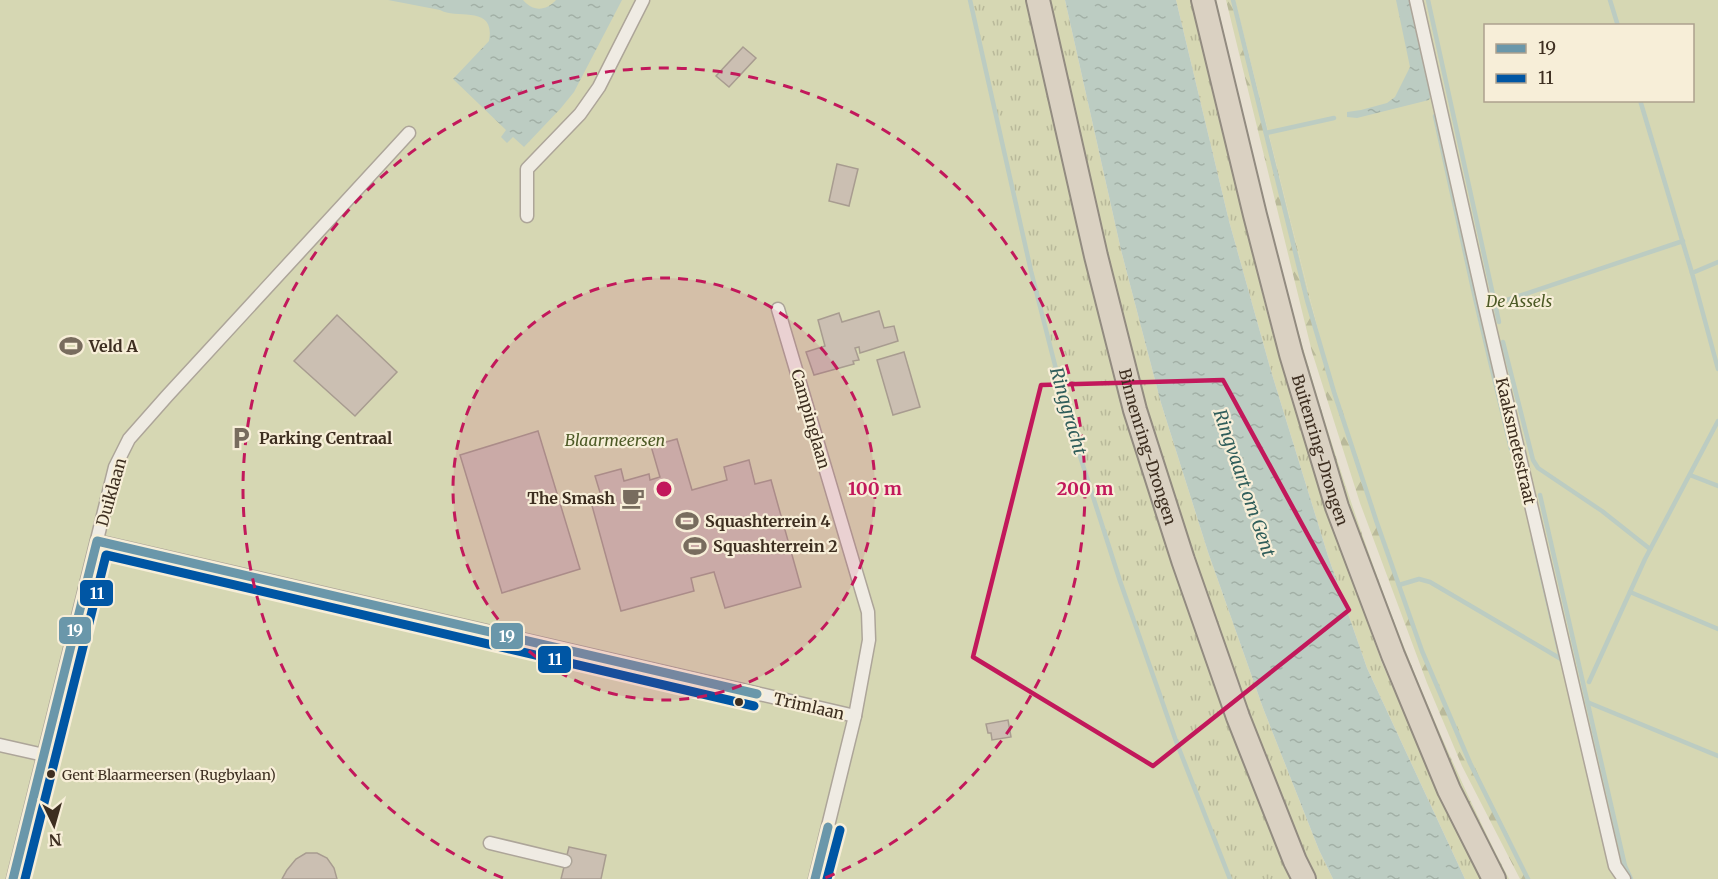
<svg xmlns="http://www.w3.org/2000/svg" width="1718" height="879" viewBox="0 0 1718 879" font-family="Merriweather,serif">
<defs>
<pattern id="grass-tufts" width="24" height="20" patternUnits="userSpaceOnUse" patternTransform="scale(1.5)"><rect width="24" height="20" fill="#d6d7b3"/><path d="M3 7l-1-3M5 7V3M7 7l1-3M15 17l-1-3M17 17v-4M19 17l1-3" fill="none" stroke="#b9b99a"/></pattern>
<pattern id="forest-firs" width="22" height="20" patternUnits="userSpaceOnUse" patternTransform="scale(1.5)"><rect width="22" height="20" fill="#d6d7b3"/><path d="M5 1l3.5 6h-7zM16 11l3.5 6h-7z" fill="#b9b99a"/></pattern>
<pattern id="water-ripples" width="26" height="14" patternUnits="userSpaceOnUse" patternTransform="scale(1.5)"><rect width="26" height="14" fill="#bcccc2"/><path d="M2 4q2-2 4 0t4 0M15 11q2-2 4 0t4 0" fill="none" stroke="#a2b0a6"/></pattern>
</defs>
<rect width="100%" height="100%" fill="#e7e0d1"/>
<g fill="url(#grass-tufts)">
<polygon points="970,0 1065,0 1121,250 1161,403 1208,552 1263,708 1319,850 1333,879 1230,879 1176,741 1120,581 1071,428 1031,271"/>
<polygon points="1176,0 1191,0 1267,313 1288,387 1327,509 1382,663 1440,796 1481,879 1465,879 1367,668 1328,556 1271,371 1229,221"/>
<path d="M1212,0h4c20,82 38,164 59,245 43,166 96,330 164,486 22,50 45,100 70,148h-5l-54,-111 -92,-226 -65,-211z"/>
</g>
<polygon fill="url(#forest-firs)" points="1226,0 1235,0 1324,354 1366,477 1540,879 1520,879 1462,766 1427,683 1360,503 1312,352"/>
<g fill="#d6d7b3" fill-rule="evenodd">
<polygon points="0,0 970,0 1031,271 1071,428 1120,581 1176,741 1230,879 0,879"/>
<path d="M1235,0h483v879h-187l-7,-12 -44,-88 -57,-132 -53,-151 -46,-142zM1486,26h206v74h-206z"/>
</g>
<g fill="url(#water-ripples)">
<path d="M388,0h135c10,12 23,11 33,0h66l-48,92 -13,16 -37,39 -11,-10 -6,6 -6,-6 5,-7 -53,-51 36,-38c7,-37 -32,-21 -49,-31z"/>
<polygon points="1065,0 1176,0 1229,221 1271,371 1328,556 1367,668 1465,879 1333,879 1319,850 1263,708 1208,552 1161,403 1121,250"/>
<polygon points="1396,0 1411,0 1431,95 1429,100 1357,118 1347,117 1347,112 1361,110 1387,103 1395,97 1410,67"/>
</g>
<g fill="none" stroke-linecap="round" stroke-linejoin="round">
<g stroke="#bcccc2" stroke-width="4.5">
<polyline points="970,0 1031,271 1071,428 1120,581 1176,741 1230,879"/>
<polyline points="1233,0 1307,300 1334,392 1377,523 1422,651 1470,763 1528,879"/>
<polyline points="1428,0 1495,304 1683,241"/>
<polyline points="1610,0 1618,26"/>
<polyline points="1640,100 1692,273"/>
<polyline points="1435,116 1475,298 1511,449"/>
<polyline points="1266,133 1334,118"/>
<polyline points="1718,262 1692,273 1718,369"/>
<polyline points="1495,304 1499,322"/>
<polyline points="1503,342 1533,460 1538,468 1602,511 1650,549"/>
<polyline points="1690,475 1718,486"/>
<polyline points="1540,495 1625,866 1631,879"/>
<polyline points="1399,585 1419,579 1430,582 1561,659 1533,538"/>
<polyline points="1630,592 1718,629"/>
<polyline points="1589,682 1645,559 1718,421"/>
<polyline points="1587,702 1718,756"/>
</g>
</g>
<g fill="#cbbfb2" stroke="#a89c90" stroke-width="1.5">
<polygon points="743,47 756,58 729,87 716,76"/>
<polygon points="837,164 858,169 849,206 829,201"/>
<polygon points="879,311 884,328 894,326 898,341 860,353 859,347 855,348 859,360 853,361 854,364 814,375 806,352 825,346 818,320 839,313 842,322"/>
<polygon points="337,315 397,372 355,416 294,361"/>
<polygon points="904,352 920,407 893,415 877,360"/>
<polygon points="538,431 580,569 502,593 460,455"/>
<polygon points="677,439 692,490 727,480 724,467 749,460 755,484 771,480 801,587 725,608 714,572 691,578 694,591 621,611 591,502 602,499 595,476 621,469 624,481 649,474 650,480 660,477 651,446"/>
<polygon points="1008,720 1011,737 992,740 991,733 988,733 986,724"/>
<polygon points="569,847 606,855 601,879 561,879"/>
<polygon points="306,853 317,853 327,858 334,868 337,879 282,879 287,870 296,859"/>
</g>
<g fill="none" stroke-linecap="round" stroke-linejoin="round">
<g stroke="#ada599" stroke-width="15">
<g id="street">
<polyline points="1416,0 1485,307 1615,866 1624,879"/>
<polyline points="527,216 527,169 580,114 599,87 643,0"/>
<polyline points="778,309 868,612 869,640 855,716 815,879"/>
<polyline points="97,541 855,716"/>
<polyline points="0,745 44,755"/>
<polyline points="490,843 565,861"/>
<polyline points="13,879 115,467 129,439 167,396 409,133"/>
</g>
</g>
<g stroke="#928b80" stroke-width="26">
<g id="highway">
<path id="s1" d="M1038,0l58,256 39,154 48,150 55,157 57,144 9,18"/>
<path id="s2" d="M1203,0l52,215 36,139 46,153 56,148 56,135 45,89"/>
</g>
</g>
<use href="#street" stroke="#efebe3" stroke-width="12"/>
<use href="#highway" stroke="#dad1c2" stroke-width="22"/>
<g stroke="#f7eed8" stroke-width="14">
<g id="bus-1">
<polyline points="13,879 97,541 757,694"/>
<polyline points="815,879 828,827"/>
</g>
</g>
<g stroke="#f7eed8" stroke-width="14">
<g id="bus-2">
<polyline points="25,879 106,555 754,706"/>
<polyline points="827,879 840,830"/>
</g>
</g>
<use href="#bus-1" stroke="#6a97aa" stroke-width="9"/>
<use href="#bus-2" stroke="#0056a4" stroke-width="9"/>
</g>
<path fill="none" stroke="#c2185b" stroke-width="4.5" stroke-linejoin="round" d="M1223,380l126,230 -196,156 -180,-109 68,-272z"/>
<circle cx="664" cy="489" r="211" fill="#c2185b" fill-opacity=".12"/>
<g fill="none" stroke="#c2185b" stroke-width="3" stroke-dasharray="10 8">
<circle cx="664" cy="489" r="211"/>
<path d="M503 878A421 421 0 1 1 825 878"/>
</g>
<defs>
<g id="stadium-bare" transform="scale(1.8)"><path d="M0-5a6.5 5 0 1 0 0 10a6.5 5 0 1 0 0-10ZM-3.5-1.8h7v3.6h-7Z" fill="#786c5e" stroke="#f7eed8" stroke-width="2.5" paint-order="stroke"/></g>
<g id="parking-bare" transform="scale(1.8)"><path d="M-3.5-5.5H1a3.5 3.5 0 0 1 0 7H-1V5.5H-3.5ZM-1-3.4V-.6H.8a1.4 1.4 0 0 0 0-2.8Z" fill="#786c5e" stroke="#f7eed8" stroke-width="2.5" paint-order="stroke"/></g>
<g id="cafe-bare" transform="scale(1.8)"><path d="M-5.5-4.5H6V0H3Q3 3.5 0 3.5H-2.5Q-5.5 3.5-5.5 0ZM3-3.2v2h1.7v-2ZM-6 4.5H4V6H-6Z" fill="#786c5e" stroke="#f7eed8" stroke-width="2.5" paint-order="stroke"/></g>
</defs>
<g fill-rule="evenodd">
<use href="#stadium-bare" x="71" y="346"/>
<use href="#parking-bare" x="241" y="438"/>
<use href="#cafe-bare" x="633" y="498"/>
<use href="#stadium-bare" x="687" y="521"/>
<use href="#stadium-bare" x="695" y="546"/>
</g>
<g fill="#3d2e20" stroke="#f7eed8" stroke-width="2">
<circle cx="739" cy="702" r="5"/>
<circle cx="51" cy="774" r="5"/>
</g>
<g text-anchor="middle" stroke-width="4.5" stroke-linejoin="round" paint-order="stroke">
<g font-size="14" fill="#3d2e20" stroke="#f7eed8" text-anchor="start">
<text x="62" y="780">Gent Blaarmeersen (Rugbylaan)</text>
</g>
<g font-size="16" font-style="italic" fill="#4d5a26" stroke="#f7eed8">
<text x="1519" y="307">De Assels</text>
<text x="615" y="446">Blaarmeersen</text>
</g>
<g font-size="16" font-weight="bold" fill="#3d2e20" stroke="#f7eed8" text-anchor="start">
<text x="89" y="352">Veld A</text>
<text x="259" y="444">Parking Centraal</text>
<text x="615" y="504" text-anchor="end">The Smash</text>
<text x="705" y="527">Squashterrein 4</text>
<text x="713" y="552">Squashterrein 2</text>
</g>
<g font-size="16" fill="#3d2e20" stroke="#f7eed8">
<text transform="translate(811 419) rotate(74)" y="6">Campinglaan</text>
<text transform="translate(1516 441) rotate(77)" y="6">Kaaksmetestraat</text>
<text dy="6" stroke="none"><textPath href="#s1" startOffset="460">Binnenring-Drongen</textPath></text>
<text dy="6" stroke="none"><textPath href="#s2" startOffset="465">Buitenring-Drongen</textPath></text>
<text transform="translate(111 492) rotate(-74)" y="6">Duiklaan</text>
<text transform="translate(809 706) rotate(13)" y="6">Trimlaan</text>
</g>
<g font-size="18" font-style="italic" fill="#2f5d5a" stroke="#f7eed8">
<text transform="translate(1068 411) rotate(74)" y="6">Ringgracht</text>
<text transform="translate(1244 483) rotate(71)" y="6">Ringvaart om Gent</text>
</g>
</g>
<circle cx="664" cy="489" r="9" fill="#c2185b" stroke="#f7eed8" stroke-width="3"/>
<g font-size="18" text-anchor="middle" font-weight="bold" fill="#c2185b" stroke="#f7eed8" stroke-width="4.5" stroke-linejoin="round" paint-order="stroke">
<text x="875" y="495">100 m</text>
<text x="1085" y="495">200 m</text>
</g>
<g stroke="#f7eed8" stroke-width="2">
<rect x="79" y="579" width="35" height="28" rx="6" fill="#0056a4"/>
<rect x="58" y="616" width="34" height="29" rx="6" fill="#6a97aa"/>
<rect x="490" y="622" width="34" height="28" rx="6" fill="#6a97aa"/>
<rect x="537" y="645" width="35" height="29" rx="6" fill="#0056a4"/>
</g>
<g font-size="16" text-anchor="middle" font-weight="bold" fill="#fff">
<text x="97" y="599">11</text>
<text x="75" y="636">19</text>
<text x="507" y="642">19</text>
<text x="555" y="665">11</text>
</g>
<rect x="1484" y="24" width="210" height="78" fill="#f7eed8" stroke="#ada18e" stroke-width="1.5"/>
<rect x="1496" y="44" width="30" height="9" fill="#6a97aa" stroke="#ada18e" stroke-width="1.5"/>
<text x="1538" y="54" font-size="18" fill="#3d2e20">19</text>
<rect x="1496" y="74" width="30" height="9" fill="#0056a4" stroke="#ada18e" stroke-width="1.5"/>
<text x="1538" y="84" font-size="18" fill="#3d2e20">11</text>
<g transform="translate(54 825) rotate(175)" stroke="#f7eed8" stroke-width="4.5" paint-order="stroke">
<path d="M0-4.5L10 22L0 15L-10 22Z" fill="#3d2e20"/>
<text y="-9" font-size="16" font-weight="bold" text-anchor="middle" fill="#3d2e20">N</text>
</g>
</svg>
